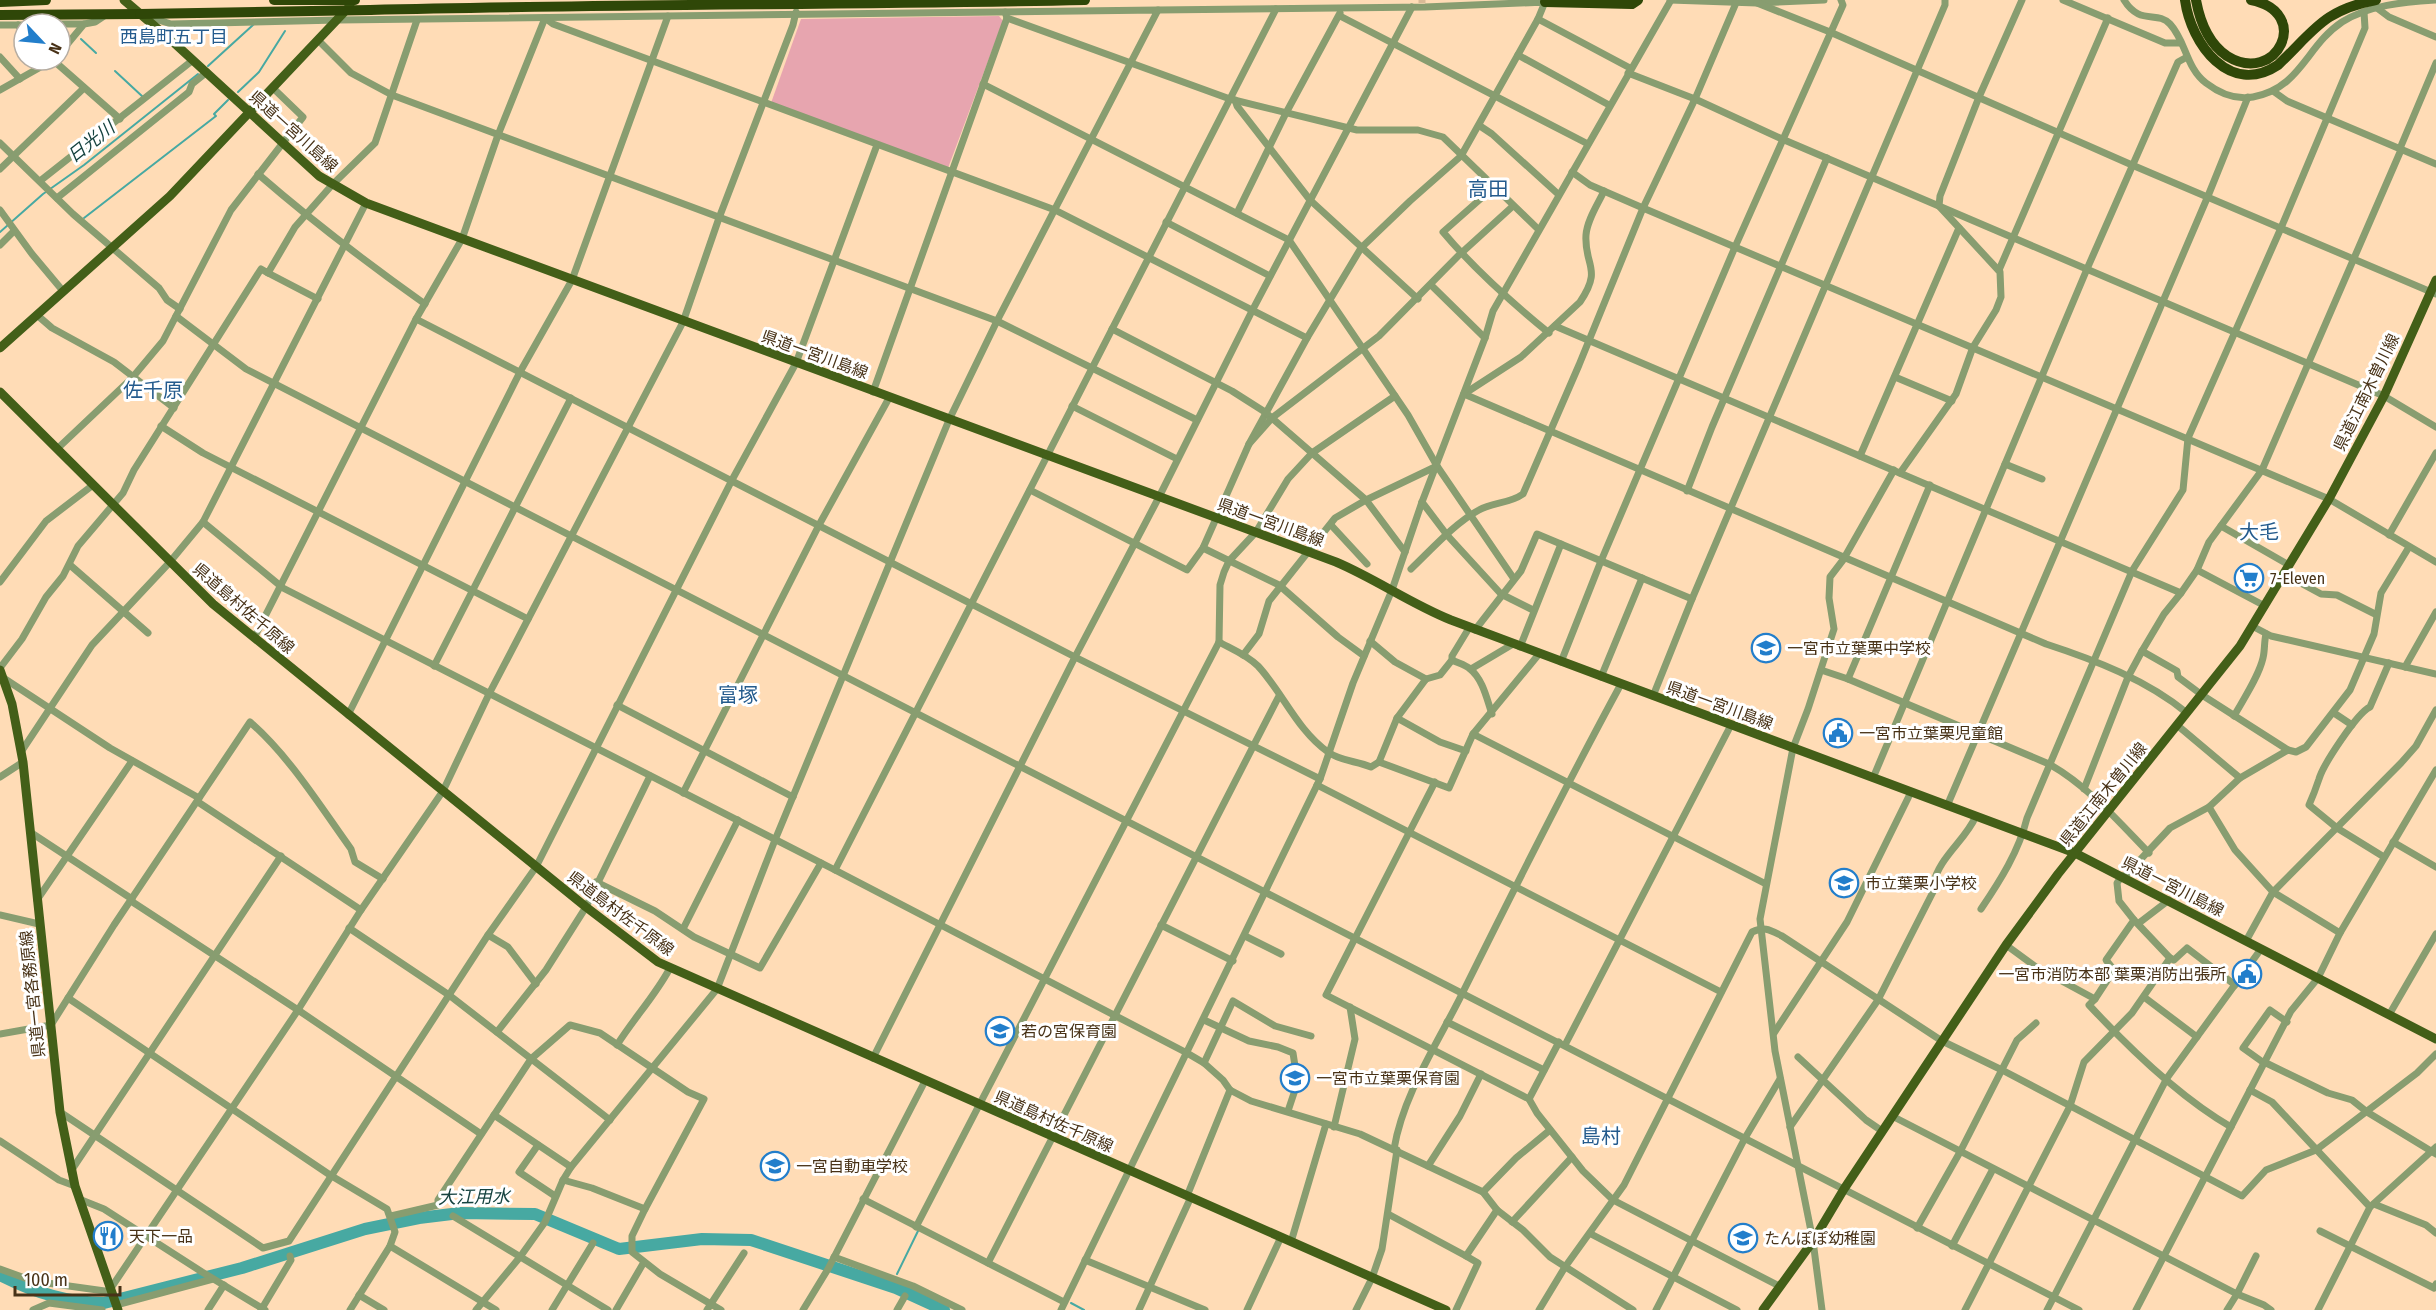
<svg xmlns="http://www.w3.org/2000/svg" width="2436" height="1310" viewBox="0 0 2436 1310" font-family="'Fira Sans Condensed','Noto Sans JP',sans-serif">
<rect width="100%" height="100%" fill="#ffdcb6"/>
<polygon fill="#e7a5af" points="999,16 1003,21 948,168 771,103 801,19"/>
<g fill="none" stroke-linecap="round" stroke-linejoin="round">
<g stroke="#47a9a2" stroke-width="2">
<polyline points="81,39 96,53"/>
<polyline points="208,66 253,25"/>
<polyline points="115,71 143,97"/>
<polyline points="238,92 259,72 285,31"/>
<polyline points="84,218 216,116 214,114 228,100"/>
<polyline points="0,232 43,194 84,165 198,74"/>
<polyline points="897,1274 918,1231"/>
<polyline points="1071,1303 1084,1310"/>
</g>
<path stroke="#47a9a2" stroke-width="12" d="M0,1275c31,16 68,28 104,28l138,-35 123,-39 54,-11 41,-5 75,1 84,35 83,-10 49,1 145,48 48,22"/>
<polyline stroke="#daba96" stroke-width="7" stroke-dasharray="7 3.5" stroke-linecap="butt" points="1422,0 1422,3"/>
<g stroke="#889d70" stroke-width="7">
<polyline points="1670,0 1757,3 1824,0"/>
<polyline points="2063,0 2165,43 2180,43"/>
<path d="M2124,0c16,26 33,10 46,24 16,17 16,44 36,59 13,10 30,17 47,14 48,-9 53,-51 89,-75 27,-17 62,-20 93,-22"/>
<polyline points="1757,3 1830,32 2132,165 2436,294"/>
<polyline points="2377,8 2389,17 2436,37"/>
<polyline points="1158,10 1425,7 1545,2 1538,19 1461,156 1410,201 1361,248 1307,338 1249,444"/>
<polyline points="1005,12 1007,18 1230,99 1357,130 1418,130 1443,137 1538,229"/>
<polyline points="1340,16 1588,144"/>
<polyline points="149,17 171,24 338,20 1158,10 997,321 949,420 775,840 717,989 571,1167 563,1180 545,1222 520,1257 476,1310"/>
<polyline points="1538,19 1630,68"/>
<polyline points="60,24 84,24"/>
<polyline points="0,25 24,25"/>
<polyline points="18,25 24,33"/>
<polyline points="319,41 351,73 392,95 997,321 1197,420"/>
<polyline points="60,53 84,24 95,22 107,14"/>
<polyline points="1518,55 1609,105"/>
<polyline points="0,57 20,79"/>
<polyline points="53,60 120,119"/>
<polyline points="1628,73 1695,99 1782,139 2384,396 2436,427"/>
<polyline points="983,84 1289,240 1408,415 1437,466 1514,579"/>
<polyline points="0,90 53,60"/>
<polyline points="2273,91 2287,101 2436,164"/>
<polyline points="1235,100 1237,106 1310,200 1418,299"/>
<polyline points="1480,126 1492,134 1558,194"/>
<polyline points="0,143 73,214 159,288 167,300 180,309"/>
<polyline points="0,169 84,88"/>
<polyline points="1572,172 1590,185 1643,208 2329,499 2436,562"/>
<path d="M258,174c53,46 109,89 167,130"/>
<polyline points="40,181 193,60"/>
<path d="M1494,187l-51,45c32,38 68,70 106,101"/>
<polyline points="57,198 189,92 192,84 207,72"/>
<polyline points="0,210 32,254 63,291"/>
<polyline points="1237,213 1286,113 1340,13"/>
<polyline points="1166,222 1270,276"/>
<polyline points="0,245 14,231"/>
<polyline points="1999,270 2108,18"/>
<polyline points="268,273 318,299"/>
<polyline points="1431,285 1485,338"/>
<polyline points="37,315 52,328 114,362 174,408"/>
<polyline points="176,316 246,369 2079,1310"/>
<polyline points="416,319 1075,657 1320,779"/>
<polyline points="1555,326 2181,593"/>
<polyline points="1112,329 1232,391 1265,412 1366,500 1405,552"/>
<polyline points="1895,377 1952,401"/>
<polyline points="873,392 1007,18"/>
<path d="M1464,394l582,250c49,16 101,36 141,69"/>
<path d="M1464,394l57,-37 59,-55c23,-34 4,-36 6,-67 1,-15 12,-31 18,-44"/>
<polyline points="1072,406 1177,459"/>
<polyline points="161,426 203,453 528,619"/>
<polyline points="57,449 132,378 163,341 231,210 303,117 274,89"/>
<polyline points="1860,456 1959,228"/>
<polyline points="2005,464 2042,479"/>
<polyline points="1900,473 1956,394 1973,347 1996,310 2001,297 2000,272 1939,206 1940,196 1979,97 2022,0"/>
<polyline points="1030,490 1187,570 1203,548 1249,444 1272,418 1379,336 1458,256 1513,206"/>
<polyline points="1687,491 1712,427 1827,158"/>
<polyline points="1422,502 1447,535 1501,594 1533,610"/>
<polyline points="203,522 283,588 835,870 1187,1053 1204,1063 1223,1080 1230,1090 1251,1101 1360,1134 1483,1192 1516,1158 1550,1130"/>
<polyline points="1331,525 1367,564"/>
<polyline points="2221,526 2289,565"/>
<polyline points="2389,535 2436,453"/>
<polyline points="1203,548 1279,585 1338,637 1364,656"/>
<polyline points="70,565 148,633"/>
<path d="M1411,569c20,-19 44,-46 68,-59 14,-8 30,-6 44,-16l56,-129 64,-157 52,-109 41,-96"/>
<polyline points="2197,570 2265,606"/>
<polyline points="2284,574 2321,594 2337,595 2375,614"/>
<polyline points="0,582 46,521 93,485"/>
<polyline points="2252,626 2271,636 2436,674"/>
<polyline points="1475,630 1521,571 1537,534 1692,599"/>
<polyline points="254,638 416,319 462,239 498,135 545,18 553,24 1055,210 1307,338"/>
<polyline points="1370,641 1395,662 1426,679"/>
<path d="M1219,642c13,7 28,13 39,24 25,27 39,64 70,86 12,9 29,9 43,15l8,-5 18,-44 29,-39 14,-4 12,-15v-4l17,-28"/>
<polyline points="1520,647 1561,544"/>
<polyline points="2142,651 2177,671 2178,677 2202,695 2288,750"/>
<polyline points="1243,655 1259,634 1269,601 1335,518 1366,500 1437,466"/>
<path d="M1452,660c6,3 14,5 18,9 13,10 17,31 22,45"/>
<polyline points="1561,662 1601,561 1735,247 1843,5 1841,0"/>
<polyline points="434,666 571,398"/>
<polyline points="2405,667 2436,612"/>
<polyline points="0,668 22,639 46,597 63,576 78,546 123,493 134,470 261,269 268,273 295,227 332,185 375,143 417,20"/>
<polyline points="1471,669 1513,644"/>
<path d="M1821,670l27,9 201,85c39,22 69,57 100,89"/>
<polyline points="2,677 110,748 199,798"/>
<polyline points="1601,677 1642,578"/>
<polyline points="1848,679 1930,485"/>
<polyline points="1653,696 1692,599 1945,5 1945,0"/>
<polyline points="617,705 793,797"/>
<polyline points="2334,713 2352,725"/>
<polyline points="348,715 520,372 572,280 668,16"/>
<path d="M2234,716c9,-16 25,-40 29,-58 2,-8 1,-16 3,-24"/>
<polyline points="1397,718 1440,742 1466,751"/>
<polyline points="2177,725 2240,778"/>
<polyline points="1473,734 1766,884"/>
<polyline points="21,752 92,645 169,563 203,522 366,203"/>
<polyline points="1379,762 1449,788 1473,734 1539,654"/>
<polyline points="0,777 23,762"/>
<polyline points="1873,778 2087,269 2178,62 2187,57"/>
<polyline points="1435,782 1326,995 1529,1099 1537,1113 1583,1171 1613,1200 1779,1286"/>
<polyline points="1317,785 1721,992"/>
<polyline points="2084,789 2128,677 2142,651 2164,614 2181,593 2197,570 2209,542 2262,470 2401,150 2401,146 2436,63"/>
<polyline points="683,793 819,525 889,398"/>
<polyline points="198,802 361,910"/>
<polyline points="1947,806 2208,196 2248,97"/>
<polyline points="2209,807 2235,850 2273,892 2340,933"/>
<polyline points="30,832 132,899"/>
<polyline points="2393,842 2436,867"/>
<path d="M2384,857l-47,-29 -28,-23c4,-9 7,-17 10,-26 4,-14 38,-66 51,-72l19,-44"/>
<polyline points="835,870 1276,9"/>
<polyline points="2124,877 2170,828 2209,807 2240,778 2288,750 2296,752 2306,747 2350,690 2374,634 2381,593 2409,547"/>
<polyline points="596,882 655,911 694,937 760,968 821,863"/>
<polyline points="37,900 132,761"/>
<polyline points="131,901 298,1010 481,1134"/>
<path d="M1981,909c19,-28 38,-58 46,-91l105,-247 51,-81 5,-52 93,-210 84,-200 -1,-16"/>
<polyline points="0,915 39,924"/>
<polyline points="2134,920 2170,958"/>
<polyline points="2139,923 2169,900"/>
<polyline points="1161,925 1233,961"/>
<polyline points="349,928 449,995 610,1120"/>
<polyline points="683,929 738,820"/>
<polyline points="488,935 508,947 536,984"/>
<polyline points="1245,936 1281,954"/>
<polyline points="2246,941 2273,892 2401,763 2416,746 2436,710"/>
<path d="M2006,945l30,22 59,32 -6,6c39,42 92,93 142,122"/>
<polyline points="2144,997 2197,1037"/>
<polyline points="68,998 330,1175 387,1209 395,1232 390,1246 350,1310"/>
<polyline points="2095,999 2114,970 2106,960 2134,920 2119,901 2117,883 2122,876"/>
<polyline points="2389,1015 2436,934"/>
<polyline points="1204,1020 1249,1041 1278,1047 1293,1053 1295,1066 1301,1072 1288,1111"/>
<polyline points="1447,1022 1544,1070"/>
<polyline points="497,1032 546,970 586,907 650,776"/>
<polyline points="1774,1033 1847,922 1911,792"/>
<path d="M0,1034l51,-9 63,-100 136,-203c40,35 70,84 101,127l4,13 28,17"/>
<path d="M617,1045c17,-27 38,-49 53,-77"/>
<polyline points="1565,1045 1731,725"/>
<polyline points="1798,1057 1866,1120 1882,1131"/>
<polyline points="873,1058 1075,657 1159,497 1252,311 1412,7"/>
<polyline points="2264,1062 2328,1093 2352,1100 2367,1112 2436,1154"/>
<polyline points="1204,1063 1233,1001 1275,1026 1311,1036"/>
<polyline points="2264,1063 2243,1048 2270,1010 2287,1022"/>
<polyline points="2250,1090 2272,1102 2370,1207"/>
<polyline points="1529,1099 1559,1042"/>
<polyline points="60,1112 263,1248 289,1241 488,935 536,867 732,480 796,363 877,145"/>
<polyline points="494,1115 571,1167"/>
<polyline points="1892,1116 2237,1294 2256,1256"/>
<polyline points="1334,1127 1355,1039 1350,1007"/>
<path d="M1790,1127l88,-127 58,-114 -3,-1c6,-28 32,-44 43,-69"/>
<polyline points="0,1141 59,1180 75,1186"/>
<polyline points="538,1145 519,1172 555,1196"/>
<path d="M1394,1149c9,-54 43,-105 67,-153 52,-105 104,-209 160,-312"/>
<polyline points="1428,1166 1460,1116 1481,1074"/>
<polyline points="71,1171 281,856"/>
<polyline points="563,1180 592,1188 645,1209"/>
<polyline points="1483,1192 1497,1210 1523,1230 1550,1257 1633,1310"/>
<polyline points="1187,1196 1230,1090"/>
<polyline points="79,1199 104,1209 202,1272 265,1310"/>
<polyline points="863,1199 1064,1302"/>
<polyline points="2374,1204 2426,1225 2436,1233"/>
<polyline points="1388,1214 1466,1256"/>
<polyline points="391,1216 438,1205 438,1200 531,1059 570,1025 600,1033 688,1092 704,1099 645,1209 632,1236 632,1252 660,1274 721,1310"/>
<polyline points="453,1216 608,1310"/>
<polyline points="1512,1222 1572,1157"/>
<polyline points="916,1227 1219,642 1220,585 1224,572 1229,561 1256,532 1288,479 1312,453 1395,396"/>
<polyline points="1917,1228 1960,1152 2017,1040 2036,1023"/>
<polyline points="2320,1231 2434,1288 2436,1284"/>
<polyline points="1591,1234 1737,1310"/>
<polyline points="1291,1242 1326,1124"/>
<polyline points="390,1246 496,1310"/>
<polyline points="1952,1246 1993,1169"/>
<polyline points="834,1257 913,1286 962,1310"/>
<polyline points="1085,1260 1205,1310"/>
<polyline points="988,1263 1279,696"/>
<polyline points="0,1269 33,1281 112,1292"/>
<polyline points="111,1288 298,1010 361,910 443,791 489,694 683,322 719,218 793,25 796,12"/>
<polyline points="359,1295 384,1310"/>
<polyline points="116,1305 213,1279"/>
<polyline points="33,1310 49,1303 102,1310"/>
<polyline points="208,1310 224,1285"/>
<polyline points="261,1310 291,1260 290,1256"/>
<polyline points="552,1310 593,1243"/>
<polyline points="616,1310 644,1262"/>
<polyline points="707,1310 744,1253"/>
<polyline points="803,1310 828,1269 925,1081"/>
<polyline points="897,1310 905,1296"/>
<polyline points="1061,1310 1320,779 1353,683 1392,590 1422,502 1485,338 1493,311 1671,0"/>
<polyline points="1139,1310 1191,1197"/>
<polyline points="1247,1310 1281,1237"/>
<polyline points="1356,1310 1372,1278 1382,1249 1397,1150"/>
<polyline points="1456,1310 1478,1263 1466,1256 1497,1210"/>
<path d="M1539,1310l26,-43 59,-82 128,-253c13,-6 18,-2 30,4l160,105 60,29 240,126 24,-26 50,-20 101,-77 19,-19"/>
<polyline points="1656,1310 1745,1138 1780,1079"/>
<polyline points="1822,1310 1813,1241 1775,1051 1760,919 1793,748 1808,709 1834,629 1829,598 1830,577 1843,560 1894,470"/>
<polyline points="1965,1310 2070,1106 2084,1062 2132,1013 2170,958 2174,960 2187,948 2235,985"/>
<polyline points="2047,1310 2167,1078 2261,949"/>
<polyline points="2136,1310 2291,1011 2318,978 2340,933 2436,770"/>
<polyline points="2227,1310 2237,1294 2264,1305 2271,1310"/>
<polyline points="2318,1310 2370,1207 2436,1147"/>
</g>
<g stroke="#435f18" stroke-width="9">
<path d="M124,0l48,41 147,135 47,27 970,359c40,17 75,42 115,58l624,233 361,186"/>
<polyline points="0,348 170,196 350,6"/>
<polyline points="0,392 213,604 586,907 658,962 1446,1310"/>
<polyline points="0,670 12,704 23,762 60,1112 75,1186 118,1310"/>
<polyline points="1763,1310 1813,1241 1844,1189 2006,945 2058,874 2240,646 2329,499 2384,396 2436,280"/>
</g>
<g stroke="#2f4708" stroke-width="10">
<polyline points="274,0 355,0"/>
<path d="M2185,0c6,44 45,97 93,65 36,-34 45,-55 98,-65"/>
<path d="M2196,0c4,22 12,43 31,56 50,31 86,-44 24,-56"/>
<polyline points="0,2 46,0"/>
<polyline points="1545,2 1632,4 1638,0"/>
<path d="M370,10c238,-6 477,-5 715,-10"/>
<polyline points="0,15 140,14"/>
</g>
<polyline stroke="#2f4708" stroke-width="10" points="140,14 370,10"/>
</g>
<defs>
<g id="supermarket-ring" transform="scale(1.5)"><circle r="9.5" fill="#fff" stroke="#227ecb" stroke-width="1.5"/><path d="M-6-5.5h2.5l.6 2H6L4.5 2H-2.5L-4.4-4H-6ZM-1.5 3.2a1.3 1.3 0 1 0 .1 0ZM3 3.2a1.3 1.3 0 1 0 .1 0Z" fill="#227ecb"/></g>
<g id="school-ring" transform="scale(1.5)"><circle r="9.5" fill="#fff" stroke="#227ecb" stroke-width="1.5"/><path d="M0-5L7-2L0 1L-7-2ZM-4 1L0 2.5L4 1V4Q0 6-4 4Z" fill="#227ecb"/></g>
<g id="civic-ring" transform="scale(1.5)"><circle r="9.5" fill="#fff" stroke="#227ecb" stroke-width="1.5"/><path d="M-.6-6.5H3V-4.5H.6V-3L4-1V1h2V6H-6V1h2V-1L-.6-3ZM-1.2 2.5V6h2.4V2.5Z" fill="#227ecb"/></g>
<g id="restaurant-ring" transform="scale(1.5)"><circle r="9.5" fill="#fff" stroke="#227ecb" stroke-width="1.5"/><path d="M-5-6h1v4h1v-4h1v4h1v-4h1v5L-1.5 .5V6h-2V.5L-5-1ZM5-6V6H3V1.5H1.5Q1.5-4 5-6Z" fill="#227ecb"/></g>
</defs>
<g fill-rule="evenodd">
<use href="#supermarket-ring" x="2249" y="578"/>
<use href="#school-ring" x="1766" y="648"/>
<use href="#civic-ring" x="1838" y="733"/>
<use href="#school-ring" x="1844" y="883"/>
<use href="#civic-ring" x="2247" y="974"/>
<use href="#school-ring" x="1000" y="1031"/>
<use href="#school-ring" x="1295" y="1078"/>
<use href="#school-ring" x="775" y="1166"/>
<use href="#restaurant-ring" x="108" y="1236"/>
<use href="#school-ring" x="1743" y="1238"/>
</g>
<g text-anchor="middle" stroke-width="6" stroke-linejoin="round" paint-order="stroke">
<g font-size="16" fill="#483217" stroke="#fff">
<text transform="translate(294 131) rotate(42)" y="6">県道一宮川島線</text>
<text transform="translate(815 354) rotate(20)" y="6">県道一宮川島線</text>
<text transform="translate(2366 392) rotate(-64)" y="6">県道江南木曽川線</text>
<text transform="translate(1271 522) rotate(20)" y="6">県道一宮川島線</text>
<text transform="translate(244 608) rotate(41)" y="6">県道島村佐千原線</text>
<text transform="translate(1720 705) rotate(20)" y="6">県道一宮川島線</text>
<text transform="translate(2103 794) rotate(-51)" y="6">県道江南木曽川線</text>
<text transform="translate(2173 886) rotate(27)" y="6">県道一宮川島線</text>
<text transform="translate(621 913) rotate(37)" y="6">県道島村佐千原線</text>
<text transform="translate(32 994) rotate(-96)" y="6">県道一宮各務原線</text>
<text transform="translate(1054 1121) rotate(24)" y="6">県道島村佐千原線</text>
</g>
<g font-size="16" fill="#483217" stroke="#fff" text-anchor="start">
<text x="2270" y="584">7-Eleven</text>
<text x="1787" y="654">一宮市立葉栗中学校</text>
<text x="1859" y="739">一宮市立葉栗児童館</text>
<text x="1865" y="889">市立葉栗小学校</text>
<text x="2226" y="980" text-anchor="end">一宮市消防本部 葉栗消防出張所</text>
<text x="1021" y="1037">若の宮保育園</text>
<text x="1316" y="1084">一宮市立葉栗保育園</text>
<text x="796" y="1172">一宮自動車学校</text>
<text x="129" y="1242">天下一品</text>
<text x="1764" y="1244">たんぽぽ幼稚園</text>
</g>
<g font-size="18" fill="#245b8d" stroke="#fff">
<text x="174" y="43">西島町五丁目</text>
</g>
<g font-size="18" font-style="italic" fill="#15423f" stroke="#fff">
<text transform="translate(91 142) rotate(-38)" y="6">日光川</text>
<text transform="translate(474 1197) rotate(-1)" y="6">大江用水</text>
</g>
<g font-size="20" fill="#245b8d" stroke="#fff">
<text x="1488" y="196">高田</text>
<text x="153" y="397">佐千原</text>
<text x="2259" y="539">大毛</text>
<text x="738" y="702">富塚</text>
<text x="1601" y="1143">島村</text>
</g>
</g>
<g transform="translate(42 42) rotate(116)"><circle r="28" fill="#ffffff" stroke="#b6ada2" stroke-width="1.5"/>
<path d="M0-4.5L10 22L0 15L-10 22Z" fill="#227ecb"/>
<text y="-9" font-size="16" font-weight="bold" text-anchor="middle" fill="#483217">N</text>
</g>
<path d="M15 1286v9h105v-9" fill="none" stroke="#483217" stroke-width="3"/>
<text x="24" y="1286" font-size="18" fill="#483217" stroke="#ffffff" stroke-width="4.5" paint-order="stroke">100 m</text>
</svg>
